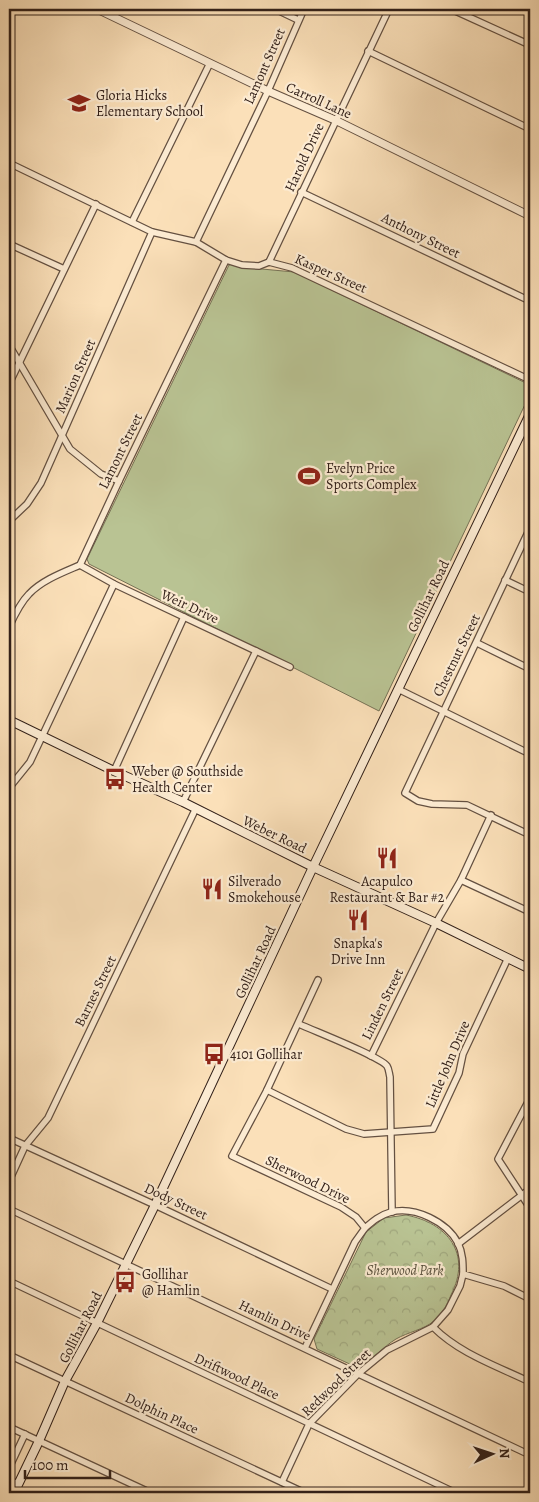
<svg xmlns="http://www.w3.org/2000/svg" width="539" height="1502" viewBox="0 0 539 1502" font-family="Alegreya,serif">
<defs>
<pattern id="park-crowns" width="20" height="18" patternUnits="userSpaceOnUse" patternTransform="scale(1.25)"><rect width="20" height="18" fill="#b9c393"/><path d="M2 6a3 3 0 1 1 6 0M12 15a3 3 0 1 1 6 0" fill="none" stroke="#a0a77e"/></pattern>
</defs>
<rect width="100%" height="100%" fill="#fbe0b9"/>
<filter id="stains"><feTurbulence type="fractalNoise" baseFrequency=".004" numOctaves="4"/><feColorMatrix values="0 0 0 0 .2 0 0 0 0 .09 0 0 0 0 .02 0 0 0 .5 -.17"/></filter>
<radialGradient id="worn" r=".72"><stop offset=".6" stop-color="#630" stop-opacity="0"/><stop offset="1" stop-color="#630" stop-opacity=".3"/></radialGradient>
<path fill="url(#park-crowns)" stroke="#767256" d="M406,1215c42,8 66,39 45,80 -4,10 -9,19 -17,26 -11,9 -26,11 -38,18 -13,8 -24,21 -37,28l-5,-1 -37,-17 -3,-10 52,-107 18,-14z"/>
<polygon fill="#b9c393" stroke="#767256" points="232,264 251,268 294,272 530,385 530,394 379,711 89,564 87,559 229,265"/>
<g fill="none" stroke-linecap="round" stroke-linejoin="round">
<g stroke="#645041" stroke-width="8">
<g id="minor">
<polyline points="275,9 298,20"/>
<polyline points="451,9 530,45"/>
<polyline points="368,51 530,129"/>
<polyline points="9,163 152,232 196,242 226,260 242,265 259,266 269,262 292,268 530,380"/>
<polyline points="301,192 530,301"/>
<polyline points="132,222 210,63"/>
<polyline points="196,242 268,91 304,9"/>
<polyline points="9,244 64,269"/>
<polyline points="269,262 389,9"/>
<polyline points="9,345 70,449 101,474 119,481"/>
<polyline points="9,384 96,204"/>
<polyline points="9,521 27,504 41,483 152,232"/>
<polyline points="530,528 405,793 418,801 432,804 467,805 530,835"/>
<polyline points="80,565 114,584 290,667"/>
<polyline points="505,580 530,592"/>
<path d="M9,627c5,-11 11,-24 20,-33 13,-14 35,-22 51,-29l39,-84 107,-221"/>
<polyline points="477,643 530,669"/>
<polyline points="398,689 530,754"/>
<polyline points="114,771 184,617"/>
<polyline points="9,788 30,762 114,584"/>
<polyline points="183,802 256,651"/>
<polyline points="461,880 530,912"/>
<path d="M318,980l-51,110 -35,66 109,51 15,10 9,11c8,-7 15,-13 26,-16 24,-6 56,10 67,31 5,10 5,21 5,31l41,12 26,13"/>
<path d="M299,1024c15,7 80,32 88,42 2,3 2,7 3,11l2,135"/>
<polyline points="371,1056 436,923 461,880 491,815"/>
<polyline points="267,1090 346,1129 364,1134 433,1129 459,1073 463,1054 508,958"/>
<polyline points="530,1098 498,1159 530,1208"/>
<polyline points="9,1138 155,1205 332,1289"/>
<polyline points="9,1181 25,1146 48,1118 196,808"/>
<polyline points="9,1209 530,1455"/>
<polyline points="458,1244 530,1189"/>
<polyline points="9,1281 456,1493"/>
<path d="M433,1327c27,27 64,39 97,55"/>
<polyline points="305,1348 355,1242 365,1228"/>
<polyline points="9,1355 305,1493"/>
<polyline points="9,1427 151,1493"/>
<polyline points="9,1468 25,1434"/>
<polyline points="9,1480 18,1484"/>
<polyline points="282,1482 309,1424 358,1374 387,1350 433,1327 448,1310 460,1286 463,1274"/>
</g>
</g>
<g stroke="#645041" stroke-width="9">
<polyline id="tertiary" points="97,9 268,91 335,120 530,216"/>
</g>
<g stroke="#322019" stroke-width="10">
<g id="secondary">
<polyline points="9,720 114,771 183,802 313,867 436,923 530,969"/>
<polyline points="14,1493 39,1441 65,1381 97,1323 155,1205 313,867 530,414"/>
</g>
</g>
<use href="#minor" stroke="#fcebd2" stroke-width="5.5"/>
<use href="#tertiary" stroke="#fcebd2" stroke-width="7"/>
<use href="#secondary" stroke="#fcebd2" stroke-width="8"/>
</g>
<defs>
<g id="school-bare" transform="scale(1.725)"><path d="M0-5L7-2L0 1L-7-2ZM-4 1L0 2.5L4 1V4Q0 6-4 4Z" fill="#8f2418" stroke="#fcebd2" stroke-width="2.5" paint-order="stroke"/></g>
<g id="stadium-bare" transform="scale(1.725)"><path d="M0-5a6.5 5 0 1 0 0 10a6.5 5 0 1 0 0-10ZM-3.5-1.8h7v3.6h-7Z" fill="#8f2418" stroke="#fcebd2" stroke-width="2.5" paint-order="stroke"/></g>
<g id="bus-bare" transform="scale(1.725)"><path d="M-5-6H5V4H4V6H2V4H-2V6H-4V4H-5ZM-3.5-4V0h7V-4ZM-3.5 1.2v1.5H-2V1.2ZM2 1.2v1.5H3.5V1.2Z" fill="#8f2418" stroke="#fcebd2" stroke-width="2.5" paint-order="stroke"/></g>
<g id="restaurant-bare" transform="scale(1.725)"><path d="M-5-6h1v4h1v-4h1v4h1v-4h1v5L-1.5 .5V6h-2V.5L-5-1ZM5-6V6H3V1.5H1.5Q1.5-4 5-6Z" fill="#8f2418" stroke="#fcebd2" stroke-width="2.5" paint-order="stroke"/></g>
</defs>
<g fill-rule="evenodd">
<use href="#school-bare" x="79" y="103"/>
<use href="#stadium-bare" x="309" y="476"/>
<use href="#bus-bare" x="115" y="779"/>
<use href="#restaurant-bare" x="387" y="858"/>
<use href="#restaurant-bare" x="212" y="889"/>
<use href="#restaurant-bare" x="358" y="920"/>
<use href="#bus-bare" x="214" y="1054"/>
<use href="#bus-bare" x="125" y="1282"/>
</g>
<g text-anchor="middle" stroke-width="4.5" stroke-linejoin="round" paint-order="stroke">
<g font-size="14" fill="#322019" stroke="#fcebd2">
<text transform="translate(264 66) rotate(-66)" y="5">Lamont Street</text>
<text transform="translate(319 100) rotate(24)" y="5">Carroll Lane</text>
<text transform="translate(304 157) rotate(-65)" y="5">Harold Drive</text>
<text transform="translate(421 235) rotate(26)" y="5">Anthony Street</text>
<text transform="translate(331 273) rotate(24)" y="5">Kasper Street</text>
<text transform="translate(75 376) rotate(-66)" y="5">Marion Street</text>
<text transform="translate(120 451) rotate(-64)" y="5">Lamont Street</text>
<text transform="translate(428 596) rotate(-64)" y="5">Gollihar Road</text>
<text transform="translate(190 606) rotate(25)" y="5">Weir Drive</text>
<text transform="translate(456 655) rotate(-64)" y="5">Chestnut Street</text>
<text transform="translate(275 834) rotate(26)" y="5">Weber Road</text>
<text transform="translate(255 962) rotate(-65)" y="5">Gollihar Road</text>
<text transform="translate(95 991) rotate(-64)" y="5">Barnes Street</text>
<text transform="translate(382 1004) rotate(-64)" y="5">Linden Street</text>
<text transform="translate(447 1064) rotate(-67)" y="5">Little John Drive</text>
<text transform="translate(308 1179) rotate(26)" y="5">Sherwood Drive</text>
<text transform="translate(176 1201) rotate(25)" y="5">Dody Street</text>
<text transform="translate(275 1320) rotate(25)" y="5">Hamlin Drive</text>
<text transform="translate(80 1327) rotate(-63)" y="5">Gollihar Road</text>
<text transform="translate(237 1376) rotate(25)" y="5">Driftwood Place</text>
<text transform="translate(336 1382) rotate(-44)" y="5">Redwood Street</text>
<text transform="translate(162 1413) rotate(25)" y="5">Dolphin Place</text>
</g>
<g font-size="14" fill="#322019" stroke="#fcebd2" text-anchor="start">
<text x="96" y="100">Gloria Hicks<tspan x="96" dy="16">Elementary School</tspan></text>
<text x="326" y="473">Evelyn Price<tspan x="326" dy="16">Sports Complex</tspan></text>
<text x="132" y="776">Weber @ Southside<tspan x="132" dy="16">Health Center</tspan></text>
<text x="228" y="886">Silverado<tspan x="228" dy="16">Smokehouse</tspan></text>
<text x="387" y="886" text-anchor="middle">Acapulco<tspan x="387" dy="16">Restaurant &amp; Bar #2</tspan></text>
<text x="358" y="948" text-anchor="middle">Snapka's<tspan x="358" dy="16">Drive Inn</tspan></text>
<text x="230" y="1059">4101 Gollihar</text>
<text x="142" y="1279">Gollihar<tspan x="142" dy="16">@ Hamlin</tspan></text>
</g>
<g font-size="14" font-style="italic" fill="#5a513e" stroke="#fcebd2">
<text x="405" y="1275">Sherwood Park</text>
</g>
</g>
<rect width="539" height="1502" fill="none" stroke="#fbe0b9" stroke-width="30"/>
<rect x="10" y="10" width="519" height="1482" fill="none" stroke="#322019" stroke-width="2.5"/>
<rect x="15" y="15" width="509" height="1472" fill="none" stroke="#322019"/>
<g transform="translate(492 1454) rotate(87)" stroke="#fcebd2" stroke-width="4" paint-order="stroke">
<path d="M0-4L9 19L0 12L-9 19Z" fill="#322019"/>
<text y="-8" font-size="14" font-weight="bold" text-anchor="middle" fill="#322019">N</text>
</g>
<path d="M25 1470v8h85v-8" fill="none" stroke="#322019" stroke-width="2.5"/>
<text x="32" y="1470" font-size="15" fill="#322019" stroke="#fcebd2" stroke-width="4" paint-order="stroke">100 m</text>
<rect width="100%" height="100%" filter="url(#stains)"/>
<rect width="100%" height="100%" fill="url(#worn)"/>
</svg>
